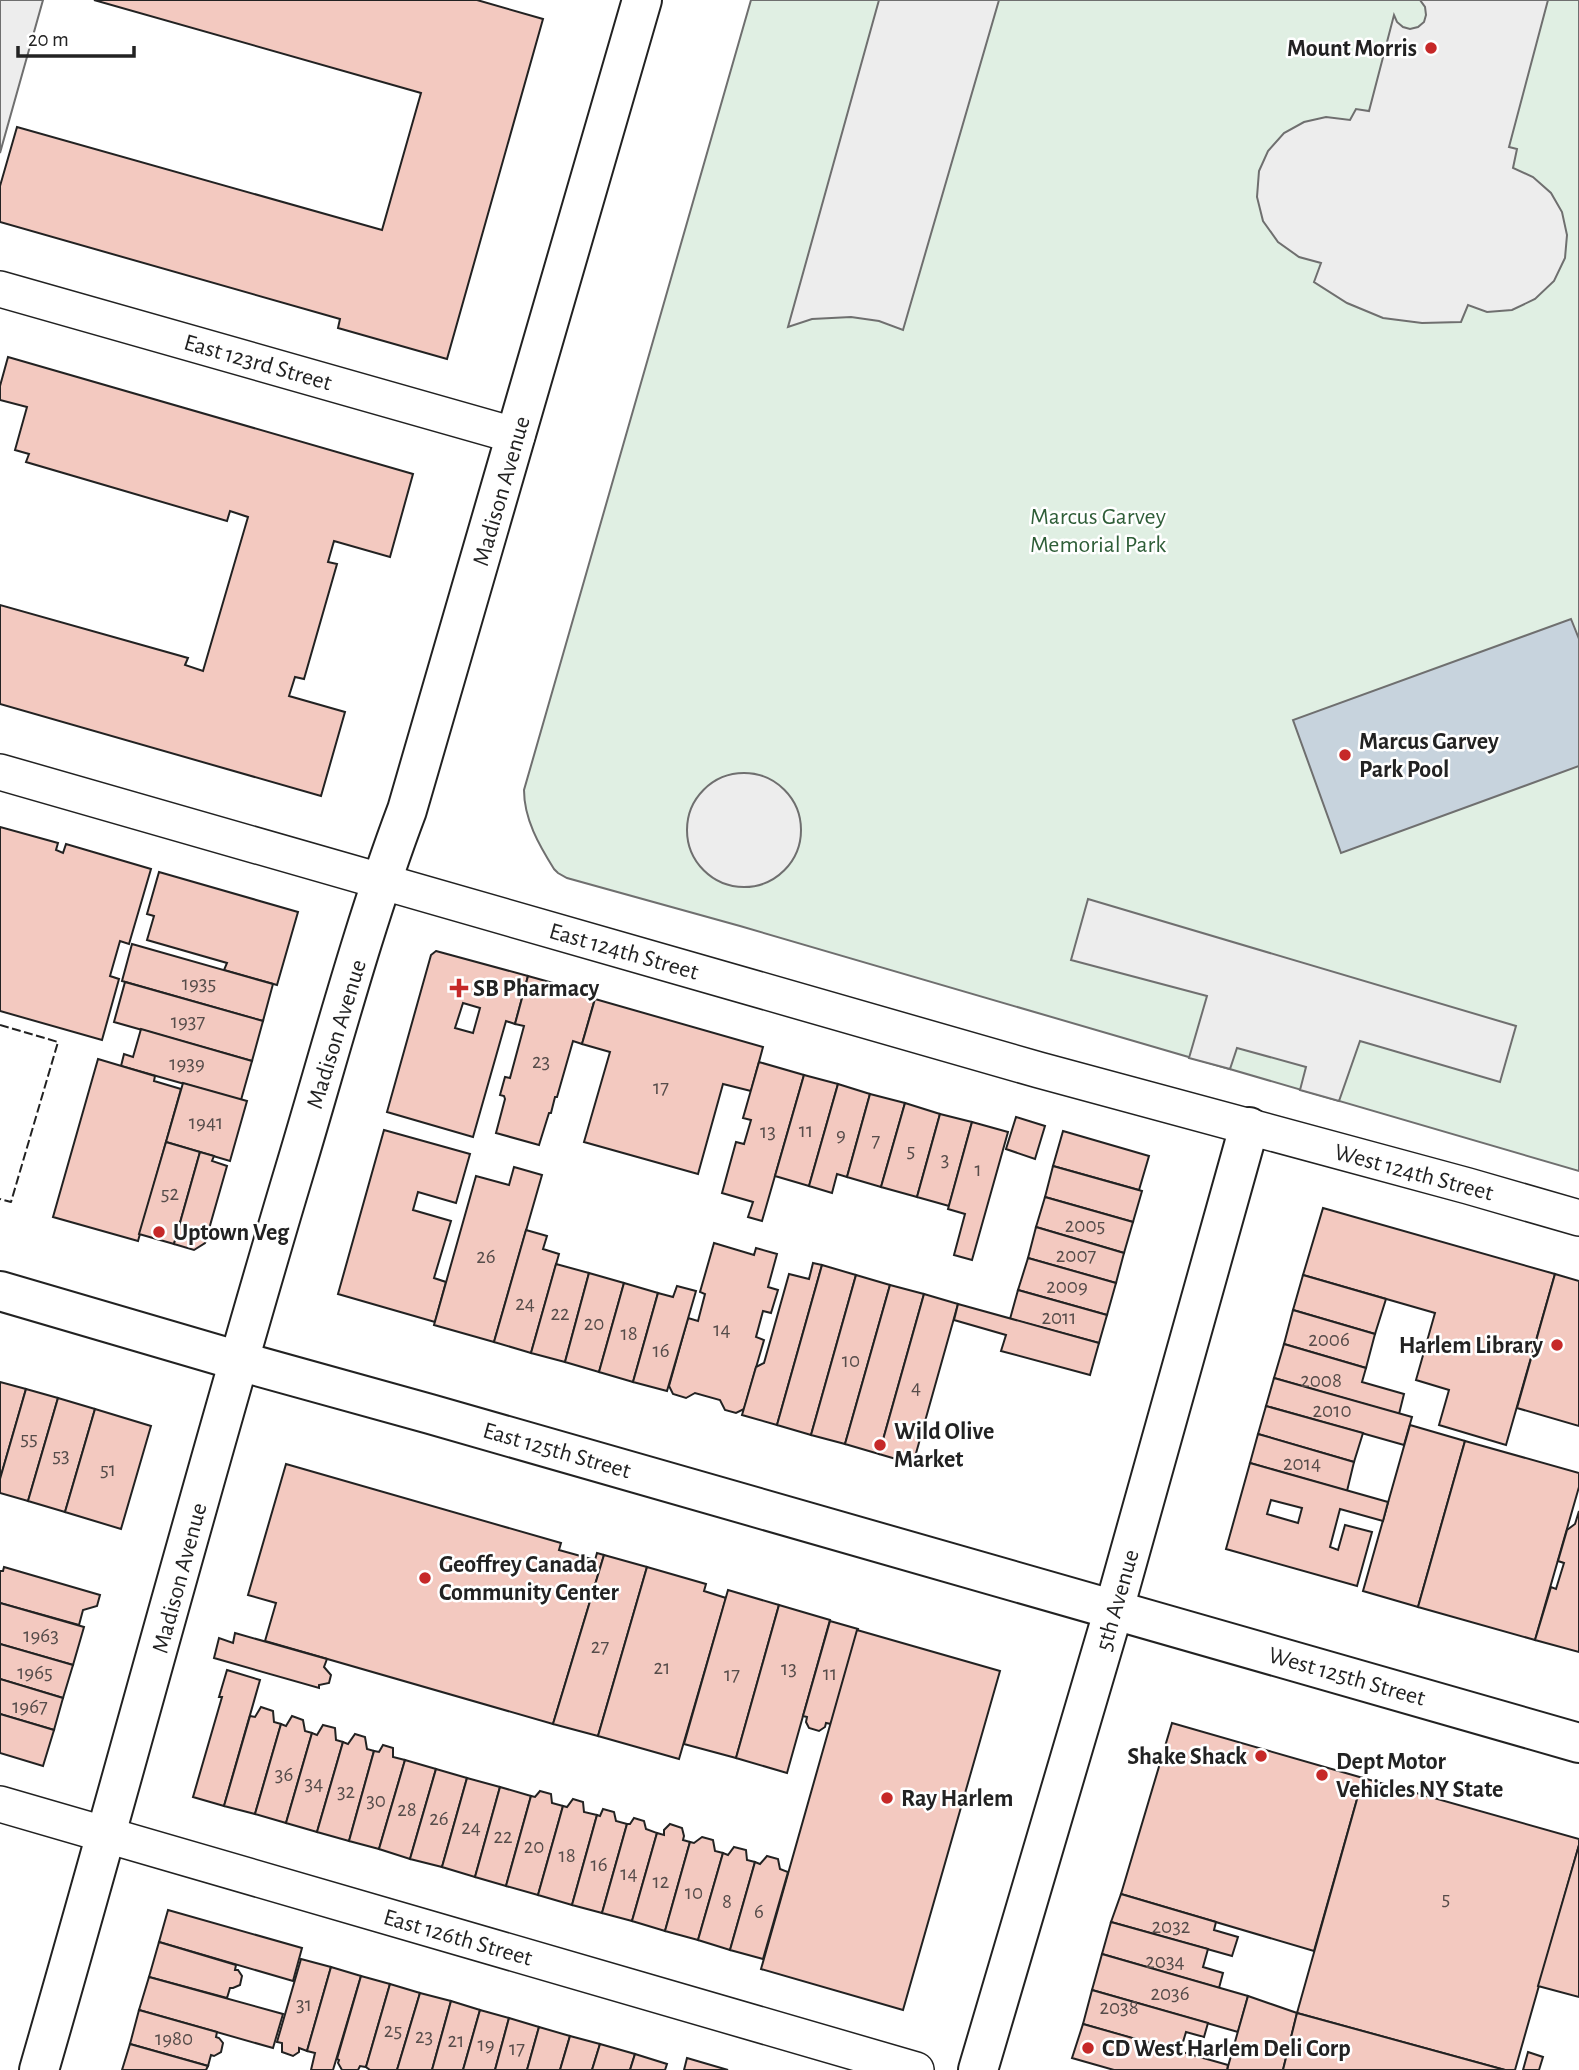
<svg xmlns="http://www.w3.org/2000/svg" width="1579" height="2070" viewBox="0 0 1579 2070" font-family="'Alegreya Sans',sans-serif">
<rect width="100%" height="100%" fill="#fff"/>
<path fill="#e0efe3" stroke="#6f6f6f" stroke-width="2" d="M751,0h828v1171l-839,-245 -173,-48 -9,-5 -4,-4c-15,-24 -30,-50 -30,-79z"/>
<g fill="#ededed" stroke="#6f6f6f" stroke-width="2">
<polygon points="0,0 43,0 0,153"/>
<polygon points="879,0 999,0 903,330 879,321 851,317 812,319 788,327"/>
<polygon points="1420,0 1548,0 1509,147 1517,149 1513,168 1533,177 1551,193 1562,212 1567,235 1565,258 1554,281 1535,299 1512,310 1487,312 1468,305 1461,322 1422,323 1383,318 1347,303 1314,282 1321,263 1299,257 1278,242 1263,221 1257,197 1259,171 1268,151 1284,133 1304,122 1326,117 1350,120 1356,109 1369,111 1394,15 1397,22 1403,27 1410,29 1418,27 1424,22 1426,15 1425,7"/>
<circle cx="744" cy="830" r="57"/>
<polygon points="1088,899 1516,1026 1500,1082 1360,1041 1339,1101 1300,1090 1306,1067 1237,1048 1230,1069 1189,1058 1207,996 1071,960"/>
</g>
<polygon fill="#c7d3dd" stroke="#6f6f6f" stroke-width="2" points="1571,619 1579,639 1579,766 1341,853 1293,720"/>
<g fill="#f3c9c0" stroke="#222" stroke-width="2" fill-rule="evenodd">
<polygon points="94,0 477,0 543,19 447,359 338,328 340,319 0,222 0,186 17,127 382,230 421,93"/>
<polygon points="8,357 413,474 390,557 334,541 328,562 337,564 304,679 295,677 289,696 345,712 321,796 0,704 0,605 188,658 185,665 203,671 248,517 230,511 227,521 26,462 29,454 15,450 27,407 0,400 0,386"/>
<polygon points="0,827 58,843 56,850 63,853 66,844 151,869 129,944 120,941 110,976 119,979 102,1040 0,1011"/>
<polygon points="159,872 298,912 277,985 224,970 227,963 147,940 154,916 147,914"/>
<polygon points="132,944 273,984 263,1021 122,981"/>
<path d="M436,951l92,25 -13,48 -9,-3 -33,116 -86,-25 44,-157zM463,1003l17,5 -7,25 -18,-5z"/>
<polygon points="528,976 596,995 582,1044 573,1041 557,1097 555,1097 551,1113 549,1113 539,1145 496,1133 505,1099 504,1096 500,1095 505,1077 510,1078 524,1026 515,1024"/>
<polygon points="125,982 263,1021 252,1061 114,1022"/>
<polygon points="595,999 763,1047 751,1091 723,1084 698,1174 584,1142 610,1052 582,1044"/>
<polygon points="141,1029 252,1061 241,1100 121,1066 124,1054 133,1057"/>
<polygon points="98,1059 155,1076 154,1081 181,1089 138,1241 53,1217"/>
<polygon points="759,1062 804,1075 762,1221 748,1217 753,1202 722,1193 736,1142 744,1144 751,1120 743,1118"/>
<polygon points="804,1075 838,1084 809,1186 775,1176"/>
<polygon points="183,1083 247,1101 230,1161 166,1142"/>
<polygon points="838,1084 870,1094 847,1177 837,1174 832,1193 809,1186"/>
<polygon points="870,1094 905,1103 881,1187 847,1177"/>
<polygon points="905,1103 940,1114 917,1197 881,1187"/>
<polygon points="940,1114 972,1122 949,1206 917,1197"/>
<polygon points="1016,1117 1045,1126 1035,1159 1006,1149"/>
<polygon points="972,1122 1008,1132 972,1260 954,1255 965,1214 948,1209"/>
<polygon points="384,1130 470,1154 456,1203 418,1192 413,1210 451,1221 434,1278 446,1282 435,1322 338,1294"/>
<polygon points="1063,1131 1149,1156 1139,1190 1053,1166"/>
<polygon points="166,1142 200,1152 174,1244 139,1234"/>
<polygon points="200,1152 214,1156 212,1161 227,1166 205,1243 194,1250 174,1244"/>
<polygon points="1053,1166 1142,1191 1133,1222 1045,1197"/>
<polygon points="514,1167 542,1175 494,1342 434,1325 476,1176 509,1185"/>
<polygon points="1045,1197 1133,1222 1124,1253 1036,1227"/>
<polygon points="1323,1208 1555,1274 1506,1445 1439,1425 1449,1390 1416,1380 1435,1313 1303,1275"/>
<polygon points="1036,1227 1124,1253 1116,1283 1028,1258"/>
<polygon points="526,1230 547,1236 543,1249 559,1254 531,1353 494,1342"/>
<polygon points="714,1243 754,1255 756,1248 777,1254 768,1287 778,1290 771,1313 763,1311 756,1337 764,1340 744,1409 736,1413 725,1410 720,1400 695,1393 686,1398 673,1394 669,1386 688,1318 698,1321 705,1294 700,1292"/>
<polygon points="1028,1258 1116,1283 1107,1315 1018,1290"/>
<polygon points="813,1263 822,1265 777,1425 742,1415 756,1367 764,1363 789,1274 809,1279"/>
<polygon points="556,1264 589,1273 565,1362 531,1353"/>
<polygon points="822,1265 856,1275 811,1435 777,1425"/>
<polygon points="589,1273 624,1283 599,1372 565,1362"/>
<polygon points="1555,1274 1579,1281 1579,1426 1517,1408"/>
<polygon points="856,1275 890,1285 845,1444 811,1435"/>
<polygon points="1303,1275 1386,1299 1375,1334 1293,1310"/>
<polygon points="624,1283 658,1293 633,1382 599,1372"/>
<polygon points="890,1285 924,1294 879,1454 845,1444"/>
<polygon points="677,1286 696,1291 667,1391 633,1382 658,1293 673,1297"/>
<polygon points="1018,1290 1107,1315 1099,1343 1010,1319"/>
<polygon points="924,1294 958,1304 913,1464 879,1454"/>
<polygon points="958,1304 1099,1343 1090,1375 1001,1351 1006,1335 954,1320"/>
<polygon points="1293,1310 1375,1334 1366,1368 1284,1344"/>
<polygon points="1284,1344 1366,1368 1362,1382 1404,1394 1399,1414 1274,1378"/>
<polygon points="1274,1378 1412,1417 1404,1445 1266,1406"/>
<polygon points="0,1382 26,1389 0,1479"/>
<polygon points="26,1389 58,1398 28,1501 0,1493 0,1479"/>
<polygon points="58,1398 95,1409 65,1512 28,1501"/>
<polygon points="1266,1406 1363,1433 1354,1462 1258,1434"/>
<polygon points="95,1409 151,1426 121,1529 65,1512"/>
<polygon points="1410,1425 1465,1441 1418,1607 1363,1591"/>
<polygon points="1258,1434 1354,1462 1347,1491 1250,1463"/>
<polygon points="1465,1441 1579,1473 1579,1487 1535,1640 1418,1607"/>
<path d="M1250,1463l138,39 -5,19 -43,-12 -10,38 8,3 7,-25 27,7 -15,54 -131,-37zM1271,1500l31,8 -4,15 -31,-9z"/>
<polygon points="286,1464 561,1543 559,1550 595,1560 597,1553 604,1555 553,1724 265,1641 276,1603 248,1595"/>
<polygon points="1579,1511 1579,1652 1535,1640 1551,1587 1556,1589 1564,1563 1558,1561 1567,1530 1575,1524"/>
<polygon points="604,1555 647,1567 598,1736 553,1724"/>
<polygon points="4,1567 100,1595 97,1606 83,1610 79,1625 0,1603 0,1571 3,1571"/>
<polygon points="647,1567 706,1584 704,1591 726,1598 679,1759 598,1736"/>
<polygon points="728,1590 779,1605 736,1758 684,1744"/>
<polygon points="0,1603 84,1627 73,1665 0,1644"/>
<polygon points="779,1605 830,1620 787,1773 736,1758"/>
<polygon points="830,1621 858,1629 831,1724 826,1723 825,1727 819,1731 809,1728 806,1722 807,1717 803,1716"/>
<polygon points="857,1630 1000,1671 903,2010 761,1969"/>
<polygon points="235,1633 327,1659 324,1667 331,1675 329,1683 319,1685 319,1688 214,1658 219,1638 233,1643"/>
<polygon points="0,1644 73,1665 63,1698 0,1679"/>
<polygon points="227,1670 260,1680 224,1806 193,1797 222,1697 219,1697"/>
<polygon points="0,1679 63,1698 54,1730 0,1714"/>
<polygon points="261,1707 273,1711 274,1722 281,1724 255,1814 224,1806 250,1716 255,1717"/>
<polygon points="0,1714 54,1730 43,1766 0,1753"/>
<polygon points="292,1716 303,1720 305,1731 312,1733 286,1823 255,1814 281,1724 286,1726"/>
<polygon points="1172,1723 1363,1778 1314,1951 1121,1894"/>
<polygon points="323,1725 335,1728 336,1740 343,1742 317,1832 286,1823 312,1733 317,1735"/>
<polygon points="355,1734 365,1737 367,1749 374,1751 349,1841 317,1832 343,1742 348,1744"/>
<polygon points="383,1745 393,1748 393,1757 405,1760 379,1849 349,1841 374,1751 379,1752"/>
<polygon points="405,1760 436,1769 410,1859 379,1849"/>
<polygon points="436,1769 467,1778 442,1867 410,1859"/>
<polygon points="467,1778 500,1787 475,1877 442,1867"/>
<polygon points="1363,1778 1579,1839 1579,1845 1515,2070 1505,2070 1297,2013"/>
<polygon points="500,1787 531,1796 506,1886 475,1877"/>
<polygon points="540,1791 551,1794 552,1803 563,1806 538,1895 506,1886 531,1796 535,1797"/>
<polygon points="573,1799 583,1802 584,1812 597,1815 572,1905 538,1895 563,1806 567,1807"/>
<polygon points="603,1809 614,1812 616,1821 627,1824 602,1913 572,1905 597,1815 600,1816"/>
<polygon points="634,1818 644,1821 646,1829 657,1833 632,1921 602,1913 627,1824 630,1824"/>
<polygon points="670,1824 682,1828 684,1836 683,1840 690,1842 665,1931 632,1921 657,1833 664,1835 664,1830"/>
<polygon points="702,1837 713,1840 715,1851 723,1853 698,1940 665,1931 690,1842 694,1843"/>
<polygon points="1579,1845 1579,1997 1538,1986"/>
<polygon points="734,1847 746,1850 747,1860 755,1862 730,1950 698,1940 723,1853 728,1855"/>
<polygon points="767,1856 778,1859 780,1869 788,1872 763,1959 730,1950 755,1862 760,1864"/>
<polygon points="1121,1894 1216,1922 1214,1930 1238,1937 1232,1956 1111,1922"/>
<polygon points="168,1910 302,1948 293,1981 159,1942"/>
<polygon points="1111,1922 1208,1949 1203,1967 1223,1973 1219,1988 1102,1954"/>
<polygon points="159,1942 236,1965 235,1970 238,1970 242,1976 240,1985 233,1988 230,1988 227,1998 149,1977"/>
<polygon points="1102,1954 1248,1996 1238,2032 1092,1990"/>
<polygon points="301,1959 331,1967 307,2051 299,2048 299,2052 293,2056 282,2052 282,2043 277,2042"/>
<polygon points="331,1967 361,1976 333,2070 311,2070 315,2053 307,2051"/>
<polygon points="361,1976 390,1984 366,2067 360,2066 358,2070 342,2070 338,2063 339,2060 337,2059"/>
<polygon points="149,1977 283,2014 273,2048 139,2010"/>
<polygon points="390,1984 420,1993 397,2070 370,2070 366,2067"/>
<polygon points="1092,1990 1208,2023 1204,2037 1186,2032 1180,2052 1083,2024"/>
<polygon points="420,1993 451,2001 432,2070 397,2070"/>
<polygon points="1248,1996 1297,2013 1283,2070 1227,2070"/>
<polygon points="451,2001 480,2010 463,2070 432,2070"/>
<polygon points="139,2010 217,2032 216,2037 219,2038 223,2043 221,2052 214,2056 211,2055 208,2066 130,2044"/>
<polygon points="480,2010 509,2018 495,2070 463,2070"/>
<polygon points="1297,2013 1505,2070 1283,2070"/>
<polygon points="509,2018 539,2027 527,2070 495,2070"/>
<polygon points="1083,2024 1228,2065 1227,2070 1114,2070 1072,2058"/>
<polygon points="539,2027 570,2036 560,2070 527,2070"/>
<polygon points="570,2036 600,2044 592,2070 560,2070"/>
<polygon points="130,2044 208,2066 206,2070 122,2070"/>
<polygon points="600,2044 635,2054 630,2070 592,2070"/>
<polygon points="1528,2052 1543,2057 1539,2070 1523,2070"/>
<polygon points="635,2054 667,2064 665,2070 630,2070"/>
<polygon points="687,2058 728,2070 684,2070"/>
</g>
<g fill="none" stroke-linecap="round" stroke-linejoin="round">
<g stroke="#222" stroke-width="38">
<g id="street">
<polyline points="0,289 517,436"/>
<polyline points="0,772 1039,1070 1468,1186 1579,1218"/>
<polyline points="0,1804 916,2070"/>
</g>
</g>
<g stroke="#222" stroke-width="42">
<g id="secondary">
<path d="M39,2070c87,-300 166,-602 256,-901 36,-120 68,-242 112,-359l235,-810"/>
<polyline points="978,2070 1114,1609 1249,1127"/>
</g>
</g>
<g stroke="#222" stroke-width="42">
<polyline id="primary" points="0,1291 239,1361 430,1414 1579,1743"/>
</g>
<use href="#street" stroke="#fff" stroke-width="35"/>
<use href="#secondary" stroke="#fff" stroke-width="38"/>
<use href="#primary" stroke="#fff" stroke-width="38"/>
<polyline stroke="#222" stroke-width="2" stroke-dasharray="9 3.5" stroke-linecap="butt" points="0,1025 58,1042 11,1202 0,1199"/>
</g>
<g fill="#c62828" stroke="#fff" stroke-width="2.5">
<circle cx="1431" cy="48" r="7"/>
<circle cx="1345" cy="755" r="7"/>
<path d="M455.5 977.5h7v7h7v7h-7v7h-7v-7h-7v-7h7z"/>
<circle cx="159" cy="1232" r="7"/>
<circle cx="1557" cy="1345" r="7"/>
<circle cx="880" cy="1445" r="7"/>
<circle cx="425" cy="1578" r="7"/>
<circle cx="1261" cy="1756" r="7"/>
<circle cx="1322" cy="1775" r="7"/>
<circle cx="887" cy="1798" r="7"/>
<circle cx="1088" cy="2048" r="7"/>
</g>
<g text-anchor="middle" stroke-width="5" stroke-linejoin="round" paint-order="stroke">
<g font-size="21" fill="#564c4a">
<text x="199" y="990">1935</text>
<text x="188" y="1028">1937</text>
<text x="541" y="1068">23</text>
<text x="187" y="1070">1939</text>
<text x="661" y="1094">17</text>
<text x="206" y="1129">1941</text>
<text x="806" y="1137">11</text>
<text x="768" y="1138">13</text>
<text x="841" y="1141">9</text>
<text x="876" y="1147">7</text>
<text x="911" y="1157">5</text>
<text x="945" y="1166">3</text>
<text x="978" y="1176">1</text>
<text x="170" y="1200">52</text>
<text x="1085" y="1232">2005</text>
<text x="1076" y="1262">2007</text>
<text x="486" y="1263">26</text>
<text x="1067" y="1293">2009</text>
<text x="525" y="1310">24</text>
<text x="560" y="1320">22</text>
<text x="1059" y="1324">2011</text>
<text x="594" y="1330">20</text>
<text x="722" y="1336">14</text>
<text x="629" y="1340">18</text>
<text x="1329" y="1346">2006</text>
<text x="661" y="1357">16</text>
<text x="851" y="1367">10</text>
<text x="1321" y="1387">2008</text>
<text x="916" y="1394">4</text>
<text x="1332" y="1417">2010</text>
<text x="29" y="1445">55</text>
<text x="61" y="1462">53</text>
<text x="1302" y="1470">2014</text>
<text x="108" y="1476">51</text>
<text x="41" y="1642">1963</text>
<text x="600" y="1653">27</text>
<text x="662" y="1674">21</text>
<text x="789" y="1675">13</text>
<text x="35" y="1679">1965</text>
<text x="830" y="1680">11</text>
<text x="732" y="1681">17</text>
<text x="30" y="1713">1967</text>
<text x="284" y="1781">36</text>
<text x="314" y="1790">34</text>
<text x="346" y="1798">32</text>
<text x="376" y="1807">30</text>
<text x="407" y="1816">28</text>
<text x="439" y="1825">26</text>
<text x="471" y="1834">24</text>
<text x="503" y="1843">22</text>
<text x="534" y="1853">20</text>
<text x="567" y="1862">18</text>
<text x="599" y="1871">16</text>
<text x="629" y="1880">14</text>
<text x="661" y="1888">12</text>
<text x="694" y="1899">10</text>
<text x="1446" y="1905">5</text>
<text x="727" y="1908">8</text>
<text x="759" y="1918">6</text>
<text x="1171" y="1933">2032</text>
<text x="1165" y="1968">2034</text>
<text x="1170" y="2000">2036</text>
<text x="304" y="2011">31</text>
<text x="1119" y="2014">2038</text>
<text x="393" y="2037">25</text>
<text x="424" y="2043">23</text>
<text x="174" y="2045">1980</text>
<text x="456" y="2047">21</text>
<text x="486" y="2051">19</text>
<text x="517" y="2055">17</text>
</g>
<g font-size="24" font-weight="bold" fill="#222" stroke="#fff" text-anchor="start">
<text x="1417" y="56" text-anchor="end">Mount Morris</text>
<text x="1359" y="749">Marcus Garvey<tspan x="1359" dy="28">Park Pool</tspan></text>
<text x="473" y="996">SB Pharmacy</text>
<text x="173" y="1240">Uptown Veg</text>
<text x="1543" y="1353" text-anchor="end">Harlem Library</text>
<text x="894" y="1439">Wild Olive<tspan x="894" dy="28">Market</tspan></text>
<text x="439" y="1572">Geoffrey Canada<tspan x="439" dy="28">Community Center</tspan></text>
<text x="1247" y="1764" text-anchor="end">Shake Shack</text>
<text x="1336" y="1769">Dept Motor<tspan x="1336" dy="28">Vehicles NY State</tspan></text>
<text x="901" y="1806">Ray Harlem</text>
<text x="1102" y="2056">CD West Harlem Deli Corp</text>
</g>
<g font-size="24" fill="#222" stroke="#fff">
<text transform="translate(258 362) rotate(16)" y="8">East 123rd Street</text>
<text transform="translate(501 491) rotate(-74)" y="8">Madison Avenue</text>
<text transform="translate(624 951) rotate(16)" y="8">East 124th Street</text>
<text transform="translate(336 1034) rotate(-73)" y="8">Madison Avenue</text>
<text transform="translate(1414 1172) rotate(15)" y="8">West 124th Street</text>
<text transform="translate(557 1450) rotate(16)" y="8">East 125th Street</text>
<text transform="translate(179 1578) rotate(-75)" y="8">Madison Avenue</text>
<text transform="translate(1117 1600) rotate(-74)" y="8">5th Avenue</text>
<text transform="translate(1347 1676) rotate(16)" y="8">West 125th Street</text>
<text transform="translate(458 1937) rotate(16)" y="8">East 126th Street</text>
</g>
<g font-size="24" fill="#2f5e38" stroke="#fff">
<text x="1098" y="524">Marcus Garvey<tspan x="1098" dy="28">Memorial Park</tspan></text>
</g>
</g>
<path d="M18 46v10h116v-10" fill="none" stroke="#222222" stroke-width="3.5"/>
<text x="28" y="46" font-size="21" fill="#222222" stroke="#ffffff" stroke-width="5" paint-order="stroke">20 m</text>
</svg>
